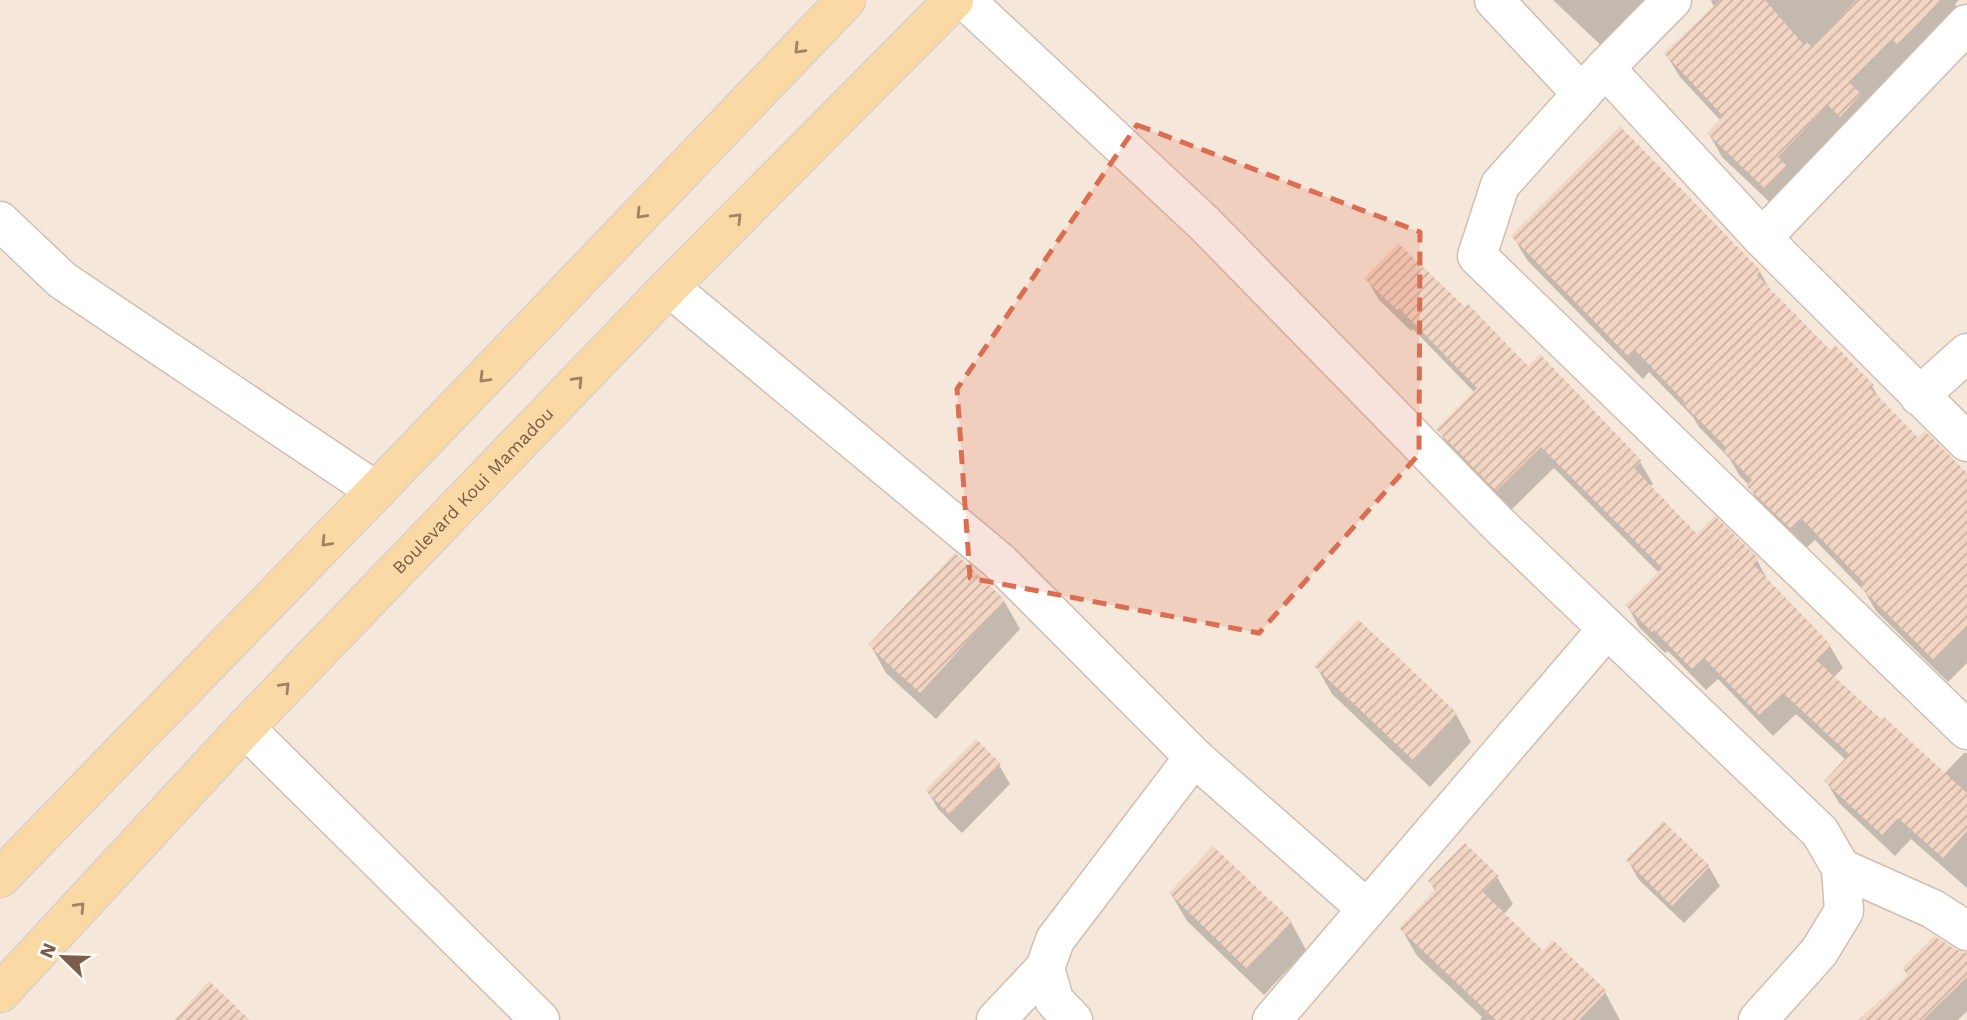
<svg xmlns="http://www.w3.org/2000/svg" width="1967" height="1020" viewBox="0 0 1967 1020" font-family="'Work Sans',sans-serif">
<defs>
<pattern id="building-hatch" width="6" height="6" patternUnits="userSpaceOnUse" patternTransform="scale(1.75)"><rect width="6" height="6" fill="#f3d5c3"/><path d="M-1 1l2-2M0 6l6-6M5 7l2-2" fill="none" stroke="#cab0a1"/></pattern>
</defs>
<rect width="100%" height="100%" fill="#fdf6ec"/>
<rect fill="#f5e8da" x="0" y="0" width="1967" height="1020"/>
<g fill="#0003">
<polygon points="1553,0 1655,0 1607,51"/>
<polygon points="1711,0 1959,0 1955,4 1967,23 1779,211 1722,157 1709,134 1721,121 1680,77 1666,54 1714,8"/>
<polygon points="1620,128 1760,272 1772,293 1830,352 1872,386 1881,401 1918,439 1967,476 1967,663 1948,682 1876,611 1865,592 1815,540 1804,550 1761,509 1749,485 1739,475 1730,459 1699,427 1693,417 1649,372 1643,379 1527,260 1513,236"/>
<polygon points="1366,278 1528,368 1640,462 1653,484 1649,487 1697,536 1757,560 1769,583 1830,646 1843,668 1833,678 1944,774 1964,753 1967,753 1967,888 1911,839 1895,856 1839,803 1826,781 1846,760 1796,714 1773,736 1718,679 1706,690 1668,651 1665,653 1639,627 1627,605 1659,573 1554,468 1509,512 1451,451 1438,429 1475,393 1413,329 1411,331 1379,300"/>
<polygon points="1004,601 1020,629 936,719 886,673 871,646"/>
<polygon points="1316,666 1456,714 1471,742 1430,787 1332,694"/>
<polygon points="999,765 1010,784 962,833 938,809 927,790"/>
<polygon points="1628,861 1709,867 1720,886 1684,923 1639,880"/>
<polygon points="1497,877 1513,904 1503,915 1543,953 1605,992 1620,1020 1480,1020 1482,1017 1417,956 1401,928 1436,892 1430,882"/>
<polygon points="1171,894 1291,922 1306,950 1264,995 1187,921"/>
<polygon points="1954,951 1967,954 1967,1011 1958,1020 1861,1020 1909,977 1904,969"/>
</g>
<g fill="url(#building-hatch)">
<polygon points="1720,0 1765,0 1804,45 1807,42 1812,47 1856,0 1940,0 1898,45 1892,39 1849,82 1861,94 1840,117 1828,105 1778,157 1787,166 1765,189 1707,133 1723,116 1664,53"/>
<polygon points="1620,126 1761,271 1757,275 1830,350 1835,345 1874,385 1870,388 1918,437 1925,431 1967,473 1967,627 1934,660 1861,588 1865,584 1801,518 1790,528 1746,486 1752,480 1724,451 1727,448 1683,404 1685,402 1635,350 1629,357 1511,236"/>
<polygon points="1398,243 1465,307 1468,304 1528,366 1540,354 1642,461 1634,468 1697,534 1715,516 1759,559 1753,564 1831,645 1816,660 1881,719 1884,717 1967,793 1967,831 1943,858 1898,818 1882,835 1824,781 1849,754 1783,693 1759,715 1704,658 1692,669 1654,630 1652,632 1625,605 1662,568 1541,447 1496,491 1436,429 1477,388 1399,308 1397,310 1364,278"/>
<polygon points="955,553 1005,600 920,693 868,645"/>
<polygon points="1358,619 1457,713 1413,760 1314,666"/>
<polygon points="976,739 1001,764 950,815 925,790"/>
<polygon points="1663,821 1710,866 1672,906 1626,860"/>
<polygon points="1465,843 1499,876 1483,892 1543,951 1553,940 1607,991 1579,1020 1496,1020 1399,928 1436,889 1428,881"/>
<polygon points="1213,846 1292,921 1247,969 1169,893"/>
<polygon points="1934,936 1955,949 1967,953 1967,977 1923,1020 1858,1020 1908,975 1902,968"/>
<polygon points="209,981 250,1020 174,1020"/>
</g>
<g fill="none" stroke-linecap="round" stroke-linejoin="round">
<g stroke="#d1beb0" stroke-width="41">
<g id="minor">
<polyline points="965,0 1204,223 1498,524 1820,832 1841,868 1844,911 1819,952 1758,1020"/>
<polyline points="1494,0 1582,94"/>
<polyline points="1672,0 1605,68 1500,185 1477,256 1967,730"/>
<polyline points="1605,68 1762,238 1967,442"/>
<polyline points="0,221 62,280 376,491"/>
<polyline points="1762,238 1967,24"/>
<polyline points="669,287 999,561 1194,757 1055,940 1045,968 1054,1000 1073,1020"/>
<polyline points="1919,396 1967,353"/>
<polyline points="245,728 540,1020"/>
<polyline points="1194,757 1367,909"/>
<polyline points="1841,868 1933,909 1967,931"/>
<polyline points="996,1020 1045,968"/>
<polyline points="1272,1020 1607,629"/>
</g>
</g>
<g stroke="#dad1cd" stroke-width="41">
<g id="major">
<polyline points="0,878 376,491 846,0"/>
<path id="s1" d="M0,993l245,-265 424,-441 285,-287"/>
</g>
</g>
<use href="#minor" stroke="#fff" stroke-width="38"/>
<use href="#major" stroke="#fbd9a5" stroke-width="38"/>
</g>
<defs><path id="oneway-chevron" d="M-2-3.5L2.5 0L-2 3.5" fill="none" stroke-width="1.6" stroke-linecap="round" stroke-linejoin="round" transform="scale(1.75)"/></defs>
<g stroke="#a18267">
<use href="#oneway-chevron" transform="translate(799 49) rotate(134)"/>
<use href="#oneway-chevron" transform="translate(641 214) rotate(134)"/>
<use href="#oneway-chevron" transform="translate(737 218) rotate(-45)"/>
<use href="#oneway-chevron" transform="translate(484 378) rotate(134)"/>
<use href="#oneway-chevron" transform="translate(578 381) rotate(-46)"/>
<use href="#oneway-chevron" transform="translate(326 542) rotate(134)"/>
<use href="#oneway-chevron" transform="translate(285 687) rotate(-46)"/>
<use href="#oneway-chevron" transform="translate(80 907) rotate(-47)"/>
</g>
<path fill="#dc6d51" fill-opacity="0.2" stroke="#dc6d51" stroke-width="5" stroke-dasharray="14 9" stroke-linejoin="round" d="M1137,125l283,107 -1,222 -160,179 -289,-55 -13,-189z"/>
<g text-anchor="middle" stroke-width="6" stroke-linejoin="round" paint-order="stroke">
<g font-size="18" fill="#7a5c4d" stroke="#fffaf3">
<text dy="6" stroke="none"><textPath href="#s1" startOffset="690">Boulevard Koui Mamadou</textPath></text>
</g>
</g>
<g transform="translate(63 957) rotate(293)" stroke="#fffaf3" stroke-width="5" paint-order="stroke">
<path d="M0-5L12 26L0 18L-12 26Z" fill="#7a5c4d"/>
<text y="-10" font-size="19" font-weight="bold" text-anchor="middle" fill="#7a5c4d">N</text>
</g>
</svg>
